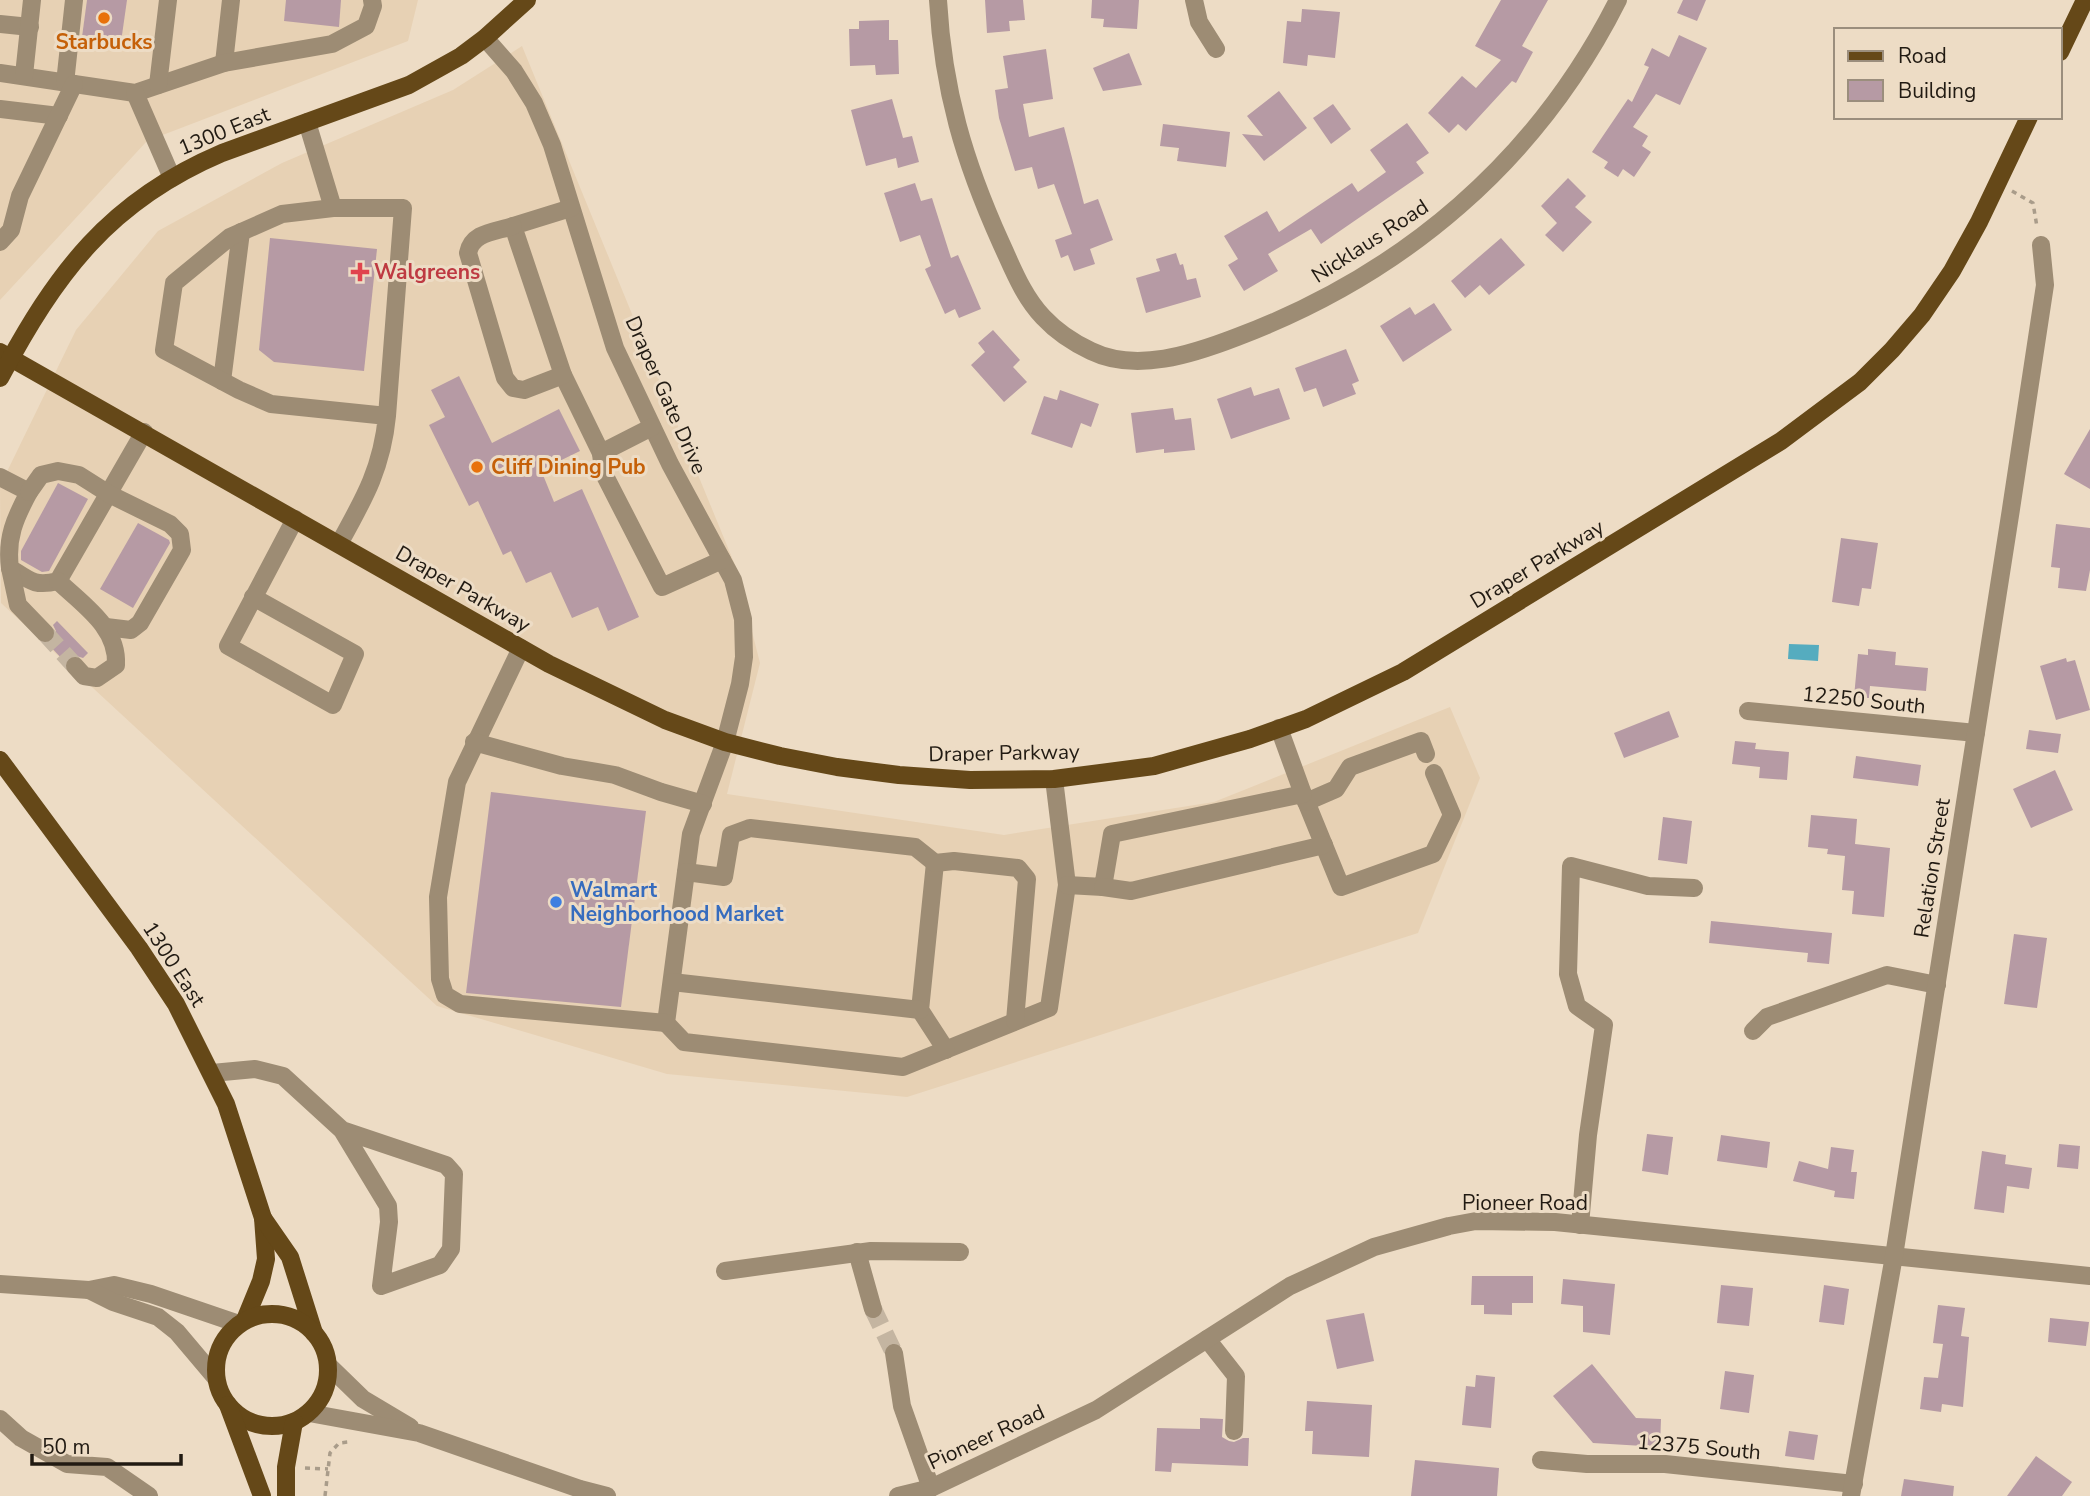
<svg xmlns="http://www.w3.org/2000/svg" width="2090" height="1496" viewBox="0 0 2090 1496" font-family="'Nunito Sans',sans-serif">
<rect width="100%" height="100%" fill="#eddcc5"/>
<g fill="#e7d1b4">
<polygon points="0,0 418,0 408,41 147,141 0,300"/>
<polygon points="522,46 735,565 760,663 727,794 1004,835 1214,802 1450,707 1480,778 1418,933 907,1097 667,1074 437,1006 1,603 0,486 76,330 158,231 282,163 453,90"/>
</g>
<polygon fill="#55acbf" points="1789,644 1819,645 1818,661 1788,659"/>
<g fill="#b69aa4">
<polygon points="87,0 127,0 121,42 82,37"/>
<polygon points="286,0 341,0 339,27 284,21"/>
<polygon points="985,0 1023,0 1025,20 1009,21 1010,31 987,33"/>
<polygon points="1092,0 1139,0 1137,29 1103,27 1104,19 1091,18"/>
<polygon points="1501,0 1548,0 1522,46 1533,52 1516,83 1512,81 1466,131 1458,124 1449,133 1428,113 1462,76 1476,88 1501,60 1475,46"/>
<polygon points="1683,0 1706,0 1697,21 1677,13"/>
<polygon points="1302,9 1340,12 1335,58 1308,55 1307,66 1283,63 1287,21 1301,22"/>
<polygon points="889,20 889,40 898,40 899,74 876,75 875,65 850,66 849,29 859,29 859,21"/>
<polygon points="1679,35 1707,48 1680,105 1656,94 1633,127 1648,136 1642,146 1651,152 1634,177 1623,169 1618,177 1604,168 1608,162 1592,152 1628,99 1632,102 1649,67 1644,65 1652,48 1669,57"/>
<polygon points="1046,49 1053,99 1023,104 1029,137 1064,127 1084,204 1098,199 1113,240 1090,249 1095,264 1074,271 1068,255 1061,258 1055,240 1072,234 1054,184 1038,189 1032,167 1015,171 999,118 995,90 1008,88 1003,56"/>
<polygon points="1129,53 1142,85 1103,91 1093,68"/>
<polygon points="1279,91 1307,128 1264,161 1242,134 1263,136 1247,116"/>
<polygon points="892,99 903,138 912,136 919,162 898,168 896,158 866,166 851,110"/>
<polygon points="1333,104 1351,129 1331,144 1313,118"/>
<polygon points="1407,123 1429,153 1416,162 1424,173 1321,244 1311,229 1268,254 1278,271 1244,291 1228,265 1238,259 1224,236 1267,211 1279,232 1352,183 1358,192 1386,172 1370,150"/>
<polygon points="1163,124 1230,132 1226,167 1177,161 1179,148 1160,146"/>
<polygon points="1568,178 1586,196 1575,207 1592,222 1563,252 1545,235 1557,223 1541,206"/>
<polygon points="915,183 921,201 932,198 951,258 958,255 981,309 959,318 955,309 945,314 925,269 931,266 920,235 900,242 884,193"/>
<polygon points="270,238 377,249 364,371 274,362 259,350"/>
<polygon points="1501,238 1525,265 1489,295 1480,285 1465,298 1451,281"/>
<polygon points="1176,253 1180,265 1183,264 1187,280 1196,278 1201,297 1146,313 1136,278 1160,271 1156,259"/>
<polygon points="1434,303 1452,330 1403,362 1380,326 1410,307 1415,315"/>
<polygon points="993,330 1020,360 1013,367 1027,382 1004,402 971,365 985,352 978,343"/>
<polygon points="1346,349 1359,381 1352,384 1356,394 1323,407 1316,388 1304,392 1295,368"/>
<polygon points="459,376 492,443 559,409 580,451 541,470 554,502 582,489 639,617 608,631 598,607 572,618 551,572 526,583 511,551 503,555 478,501 469,506 429,425 445,417 431,390"/>
<polygon points="1251,387 1254,396 1279,388 1290,419 1231,439 1217,399"/>
<polygon points="1060,390 1099,404 1091,427 1081,423 1072,448 1031,434 1044,396 1057,400"/>
<polygon points="1173,408 1175,420 1191,418 1195,450 1164,453 1164,449 1136,453 1131,413"/>
<polygon points="2090,429 2090,489 2064,474"/>
<polygon points="58,483 88,499 49,571 42,572 21,560 21,551"/>
<polygon points="138,523 169,540 170,543 133,608 100,589"/>
<polygon points="2056,524 2090,528 2090,570 2086,591 2058,588 2060,568 2051,567"/>
<polygon points="1841,538 1878,543 1871,589 1862,588 1859,606 1832,602"/>
<polygon points="57,621 88,653 83,658 73,655 65,662 48,644 56,637 56,631 53,625"/>
<polygon points="1868,649 1896,652 1895,665 1928,668 1926,691 1870,686 1869,698 1854,697 1858,654 1868,655"/>
<polygon points="2066,658 2067,662 2075,660 2090,710 2056,720 2040,666"/>
<polygon points="1669,711 1679,737 1624,758 1614,733"/>
<polygon points="2029,730 2061,734 2058,753 2026,749"/>
<polygon points="1735,741 1756,743 1755,749 1789,752 1787,780 1759,778 1760,767 1732,764"/>
<polygon points="1856,756 1921,765 1918,786 1853,778"/>
<polygon points="2055,770 2073,810 2031,828 2013,789"/>
<polygon points="491,792 646,811 621,1007 466,993"/>
<polygon points="1811,815 1857,819 1855,844 1890,848 1884,917 1852,914 1854,891 1842,890 1845,856 1827,854 1828,849 1808,847"/>
<polygon points="1663,817 1692,821 1687,864 1658,860"/>
<polygon points="1711,921 1832,933 1829,964 1807,962 1808,953 1709,943"/>
<polygon points="2014,934 2047,938 2037,1008 2004,1004"/>
<polygon points="1647,1134 1673,1137 1668,1175 1642,1171"/>
<polygon points="1721,1135 1770,1142 1767,1168 1717,1161"/>
<polygon points="2059,1144 2080,1146 2078,1169 2057,1167"/>
<polygon points="1831,1147 1854,1150 1851,1172 1857,1172 1854,1199 1834,1197 1835,1191 1793,1181 1799,1161 1828,1169"/>
<polygon points="1982,1151 2006,1155 2005,1164 2032,1168 2029,1189 2007,1186 2004,1213 1974,1209"/>
<polygon points="1472,1276 1533,1276 1533,1303 1512,1303 1512,1315 1484,1314 1484,1305 1471,1305"/>
<polygon points="1563,1279 1615,1284 1610,1335 1583,1332 1583,1306 1561,1304"/>
<polygon points="1721,1285 1753,1288 1749,1326 1717,1323"/>
<polygon points="1824,1285 1849,1289 1844,1325 1819,1322"/>
<polygon points="1938,1305 1965,1308 1961,1336 1969,1337 1963,1407 1942,1404 1941,1412 1920,1409 1924,1377 1938,1378 1943,1344 1933,1343"/>
<polygon points="1364,1313 1374,1361 1337,1369 1326,1320"/>
<polygon points="2050,1318 2089,1322 2086,1346 2048,1342"/>
<polygon points="1592,1364 1636,1418 1661,1419 1660,1447 1593,1443 1553,1396"/>
<polygon points="1725,1371 1754,1375 1749,1413 1720,1409"/>
<polygon points="1476,1375 1495,1377 1491,1428 1462,1425 1466,1386 1475,1387"/>
<polygon points="1307,1401 1372,1405 1369,1457 1312,1454 1313,1431 1305,1431"/>
<polygon points="1200,1418 1223,1419 1222,1437 1229,1441 1234,1442 1243,1438 1249,1438 1248,1466 1172,1463 1171,1472 1155,1471 1157,1428 1200,1429"/>
<polygon points="1789,1431 1818,1435 1814,1460 1785,1456"/>
<polygon points="2036,1456 2072,1482 2062,1496 2007,1496"/>
<polygon points="1415,1460 1499,1468 1497,1496 1411,1496"/>
<polygon points="1904,1479 1954,1486 1953,1496 1901,1496"/>
</g>
<g fill="none" stroke-linecap="round" stroke-linejoin="round">
<g stroke="#c4b5a1" stroke-width="18" stroke-dasharray="18 9" stroke-linecap="butt">
<polyline points="45,633 75,666"/>
<polyline points="873,1309 894,1353"/>
</g>
<g stroke="#a99c8a" stroke-width="3.5" stroke-dasharray="5 5" stroke-linecap="butt">
<polyline points="2012,191 2033,203 2037,227"/>
<polyline points="305,1468 328,1469"/>
<polyline points="325,1496 330,1453 339,1443 348,1442"/>
</g>
<g stroke="#9d8c74" stroke-width="18">
<path d="M938,0c5,90 26,161 63,243 12,26 22,53 42,74 13,14 31,26 48,34 45,22 102,3 146,-14 167,-63 300,-176 381,-337"/>
<polyline points="1194,0 1199,22 1216,49"/>
<polyline points="0,24 30,27"/>
<polyline points="485,38 514,71 534,103 552,145 615,348 670,464 733,580 743,619 744,657 740,684 725,742 691,834 666,1023 684,1042 903,1067 1049,1008 1067,885 1054,779"/>
<polyline points="224,63 231,0"/>
<polyline points="0,73 135,93 224,63 332,44 366,26 373,6 372,0"/>
<polyline points="24,75 32,0"/>
<polyline points="65,83 74,0"/>
<polyline points="158,85 168,0"/>
<polyline points="135,93 172,178"/>
<polyline points="0,109 59,116"/>
<polyline points="307,122 333,208"/>
<polyline points="571,208 513,226 563,375 601,453 652,427"/>
<path d="M513,226c-18,6 -41,6 -45,27l37,125 8,10 11,2 39,-15"/>
<polyline points="0,242 11,230 20,196 74,84"/>
<polyline points="222,381 241,232"/>
<polyline points="601,453 603,472 662,587 722,560"/>
<path d="M0,477l29,15c-14,26 -23,46 -19,76 19,12 24,19 48,13l86,-149"/>
<polyline points="29,492 41,475 58,471 79,475 109,494 170,524 180,534 182,550 140,623 131,630 106,627"/>
<path d="M339,544c25,-45 43,-76 48,-128l16,-208h-70l-51,6 -52,23 -56,46 -10,67 75,40 32,14 116,12"/>
<polyline points="10,568 18,605 45,633"/>
<path d="M58,581c25,24 60,46 58,84l-19,13 -13,-2 -9,-10"/>
<polyline points="253,597 355,654 333,705 228,646 295,519"/>
<polyline points="521,648 457,782 438,897 440,979 445,995 460,1004 666,1023"/>
<polyline points="1748,711 1976,733"/>
<polyline points="474,742 562,766 615,775 661,792 703,804"/>
<polyline points="1303,794 1341,887 1433,854 1452,815 1434,773"/>
<polyline points="1306,802 1336,789 1350,767 1421,741 1426,754"/>
<polyline points="935,863 920,1010 946,1050"/>
<polyline points="686,872 724,877 731,835 750,828 915,847 935,863 954,861 1018,868 1027,879 1015,1021"/>
<polyline points="1067,885 1103,887 1112,834 1303,794 1279,728"/>
<polyline points="1103,887 1131,891 1324,845"/>
<polyline points="672,982 920,1010"/>
<polyline points="1753,1031 1767,1017 1887,975 1937,985"/>
<polyline points="212,1073 255,1069 283,1076 342,1130 388,1206 389,1222 381,1286 440,1265 451,1249 454,1174 446,1165 342,1130"/>
<polyline points="1580,1225 1588,1135 1604,1025 1577,1006 1568,974 1571,866 1648,886 1694,888"/>
<polyline points="857,1252 873,1309"/>
<polyline points="725,1271 871,1251 960,1252"/>
<polyline points="0,1284 89,1290 114,1285 151,1294 239,1324"/>
<polyline points="89,1290 113,1302 158,1317 177,1332 215,1377"/>
<polyline points="1207,1339 1236,1376 1234,1431"/>
<polyline points="894,1353 902,1406 931,1488"/>
<polyline points="328,1365 363,1399 410,1427"/>
<polyline points="309,1413 419,1433 580,1489 607,1496"/>
<polyline points="0,1419 21,1438 67,1464 107,1467 149,1496"/>
<polyline points="1541,1460 1587,1464 1665,1464 1854,1484"/>
<polyline points="898,1496 931,1488 1096,1410 1290,1286 1374,1247 1449,1226 1476,1221 1555,1222 2090,1276"/>
<polyline points="1851,1496 1894,1256 2011,509 2045,285 2041,245"/>
</g>
<g stroke="#654818" stroke-width="18">
<polyline points="2060,52 2085,0"/>
<polyline points="0,352 549,664 665,720 725,742 780,756 837,767 899,775 970,780 1054,779 1154,766 1250,739 1306,719 1403,672 1781,441 1860,382 1892,350 1922,315 1952,271 1979,222 2029,117"/>
<path d="M0,378c56,-105 109,-177 222,-225l187,-68 52,-29 24,-18 42,-38"/>
<polyline points="0,760 139,948 176,1004 226,1104 263,1218 266,1259 261,1281 245,1320"/>
<polyline points="263,1218 290,1257 314,1333"/>
<circle cx="272" cy="1370" r="56"/>
<polyline points="228,1405 262,1496"/>
<polyline points="286,1496 286,1467 294,1422"/>
</g>
</g>
<g fill="#e8710a" stroke="#eddcc5" stroke-width="2.5">
<circle cx="104" cy="18" r="7"/>
<circle cx="477" cy="467" r="7"/>
</g>
<path fill="#e0444e" stroke="#eddcc5" stroke-width="2.5" d="M356.5 261.5h7v7h7v7h-7v7h-7v-7h-7v-7h7z"/>
<circle fill="#3f7fe0" stroke="#eddcc5" stroke-width="2.5" cx="556" cy="902" r="7"/>
<g text-anchor="middle" stroke-width="6" stroke-linejoin="round" paint-order="stroke">
<g font-size="21" font-weight="bold" fill="#c56008" stroke="#eddcc5">
<text x="104" y="49">Starbucks</text>
<text x="491" y="474" text-anchor="start">Cliff Dining Pub</text>
</g>
<g font-size="21" fill="#211a12" stroke="#eddcc5">
<text transform="translate(224 131) rotate(-22)" y="7">1300 East</text>
<text transform="translate(1370 241) rotate(-33)" y="7">Nicklaus Road</text>
<text transform="translate(666 395) rotate(66)" y="7">Draper Gate Drive</text>
<text transform="translate(1537 564) rotate(-31)" y="7">Draper Parkway</text>
<text transform="translate(463 589) rotate(30)" y="7">Draper Parkway</text>
<text transform="translate(1864 700) rotate(6)" y="7">12250 South</text>
<text transform="translate(1004 753) rotate(-1)" y="7">Draper Parkway</text>
<text transform="translate(1932 868) rotate(-81)" y="7">Relation Street</text>
<text transform="translate(174 964) rotate(57)" y="7">1300 East</text>
<text x="1525" y="1210">Pioneer Road</text>
<text transform="translate(986 1437) rotate(-25)" y="7">Pioneer Road</text>
<text transform="translate(1699 1447) rotate(5)" y="7">12375 South</text>
</g>
<g font-size="21" font-weight="bold" fill="#be3a42" stroke="#eddcc5" text-anchor="start">
<text x="374" y="279">Walgreens</text>
</g>
<g font-size="21" font-weight="bold" fill="#366cbe" stroke="#eddcc5" text-anchor="start">
<text x="570" y="897">Walmart<tspan x="570" dy="24">Neighborhood Market</tspan></text>
</g>
</g>
<rect x="1834" y="28" width="228" height="91" fill="#eddcc5" stroke="#9b8e7d" stroke-width="2"/>
<rect x="1848" y="51" width="35" height="10" fill="#654818" stroke="#9b8e7d" stroke-width="2"/>
<text x="1898" y="63" font-size="21" fill="#211a12">Road</text>
<rect x="1848" y="80" width="35" height="21" fill="#b69aa4" stroke="#9b8e7d" stroke-width="2"/>
<text x="1898" y="98" font-size="21" fill="#211a12">Building</text>
<path d="M32 1454v10h149v-10" fill="none" stroke="#211a12" stroke-width="3.5"/>
<text x="42" y="1454" font-size="21" fill="#211a12" stroke="#eddcc5" stroke-width="5" paint-order="stroke">50 m</text>
</svg>
